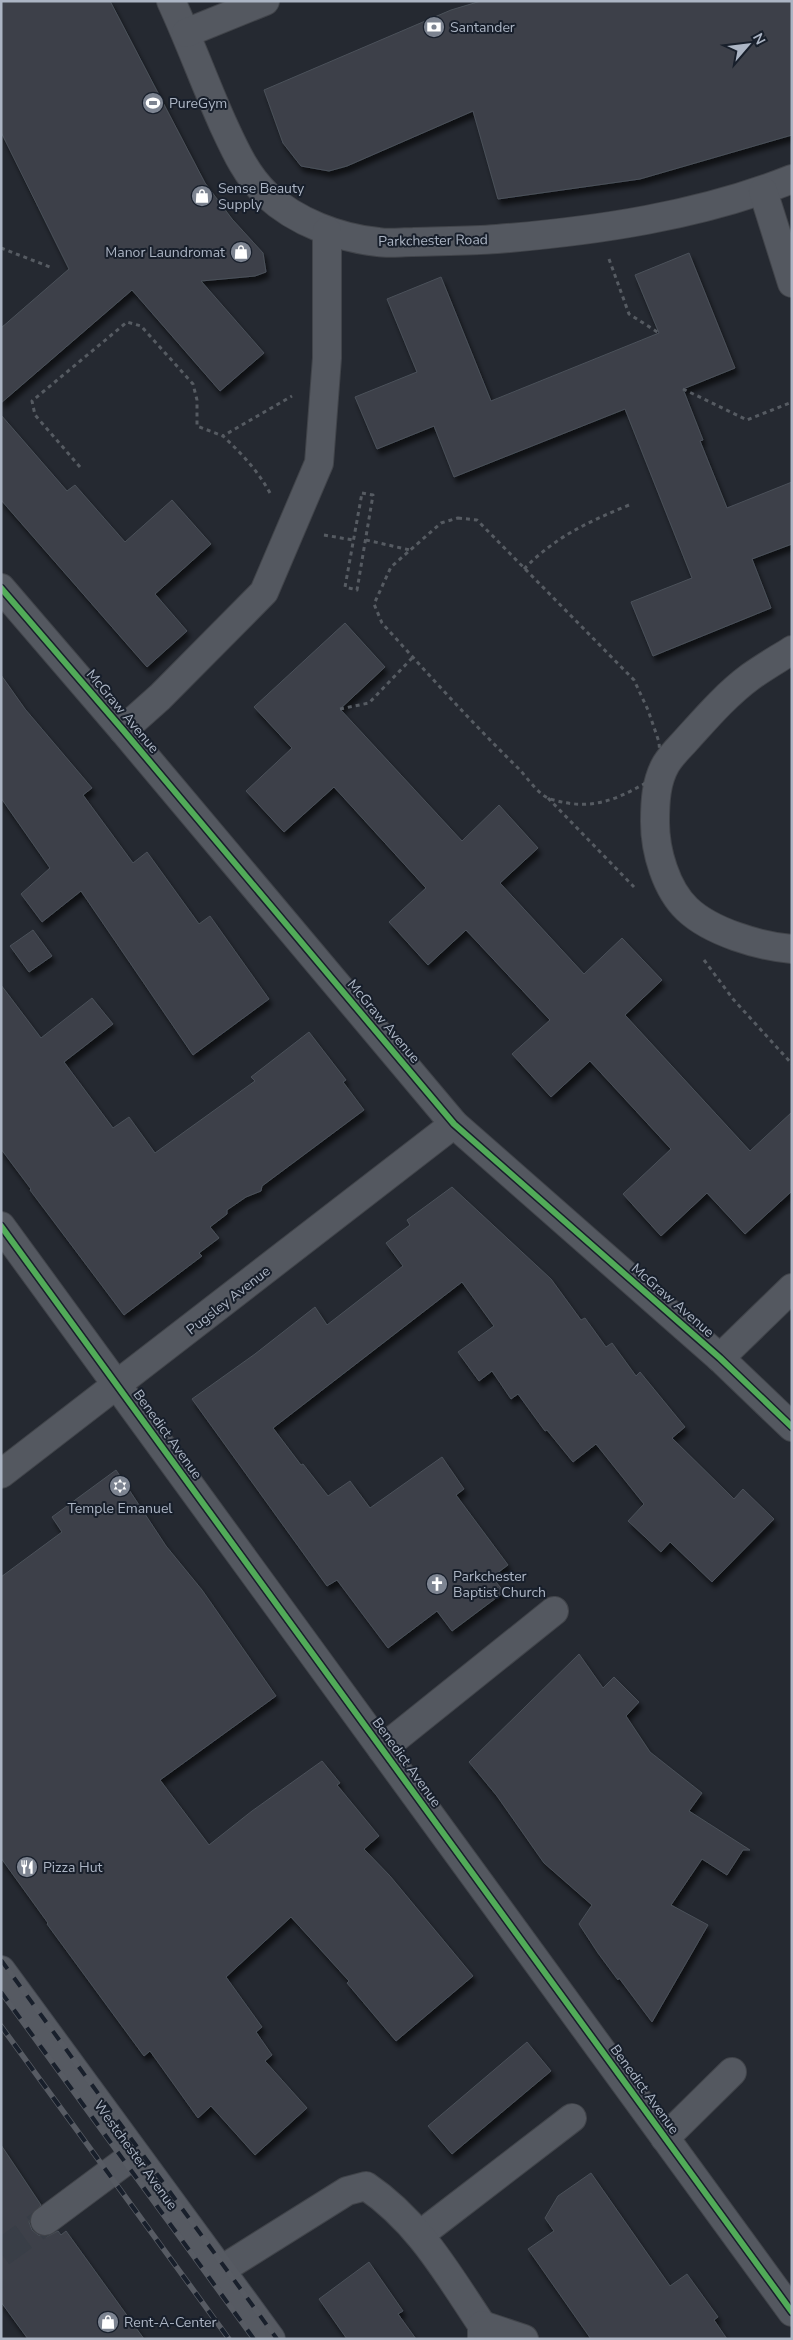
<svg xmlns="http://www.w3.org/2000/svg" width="793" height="2340" viewBox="0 0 793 2340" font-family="'Nunito Sans',sans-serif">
<defs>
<filter id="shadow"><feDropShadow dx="3" dy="5.5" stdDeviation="2.5" flood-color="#0009"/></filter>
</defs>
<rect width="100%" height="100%" fill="#252931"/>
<g fill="#3c4048" stroke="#4b515a" filter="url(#shadow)">
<polygon points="1,1 110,1 205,183 232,219 263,253 266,272 255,276 201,281 264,353 220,391 132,290 1,403 1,328 69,269 1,132"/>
<polygon points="481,1 792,1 792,135 640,179 498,199 473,111 347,166 329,171 301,166 283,143 264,90 451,10"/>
<polygon points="689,253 735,368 683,389 703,440 700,441 727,508 792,482 792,544 752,559 771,608 653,656 631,602 692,578 625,409 454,477 434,426 377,449 355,397 417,372 387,299 441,277 491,401 659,333 635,275"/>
<polygon points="1,415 67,491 75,485 125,542 172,500 211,544 155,594 187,631 147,667 1,500"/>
<polygon points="345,623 385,667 340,709 462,841 499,805 538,848 500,883 584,974 622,938 662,980 625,1015 750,1151 792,1112 792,1191 745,1234 707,1193 661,1236 623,1194 671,1149 590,1061 551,1097 512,1054 550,1020 466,930 428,965 389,922 426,888 334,787 284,832 246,791 292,748 254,707"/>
<polygon points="1,675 25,709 92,788 83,795 133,863 147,852 199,924 210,916 269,999 193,1055 81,891 42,922 21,894 50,868 1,798"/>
<polygon points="33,930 52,956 29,972 10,946"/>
<polygon points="1,985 41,1038 92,998 113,1024 64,1062 113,1128 129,1117 155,1153 255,1081 251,1077 309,1032 346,1080 343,1082 364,1110 262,1186 261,1191 246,1197 227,1210 227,1214 210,1227 219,1238 199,1253 202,1256 124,1315 30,1190 31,1189 1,1149"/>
<polygon points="452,1187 551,1279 581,1320 585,1318 606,1347 612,1343 636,1376 640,1372 685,1427 672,1438 734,1499 743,1489 774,1519 712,1582 670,1542 661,1552 628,1521 644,1504 596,1444 573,1462 547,1430 545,1431 518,1394 511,1399 492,1371 479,1381 458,1352 494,1326 462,1282 273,1428 301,1465 303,1464 328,1496 350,1481 370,1508 442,1457 464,1489 456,1495 508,1565 492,1577 504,1592 452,1631 437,1611 388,1648 337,1580 327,1586 192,1399 255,1354 315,1307 327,1325 403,1266 386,1243 410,1225 407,1220"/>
<polygon points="116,1470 166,1546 202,1590 276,1696 160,1780 209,1845 252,1811 322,1761 340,1783 337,1785 379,1836 364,1849 390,1876 473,1976 396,2041 347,1983 349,1981 291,1917 226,1977 262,2027 256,2032 272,2055 265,2061 307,2108 255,2155 211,2106 198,2118 150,2051 144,2056 47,1924 48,1923 1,1858 1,1577 62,1532 52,1517"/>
<polygon points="579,1654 603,1688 614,1677 639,1702 626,1716 650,1752 702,1793 689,1811 750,1850 743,1850 727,1875 702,1859 671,1905 708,1925 652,2022 619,1978 618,1980 598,1953 579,1924 592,1905 544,1863 497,1796 469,1762"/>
<polygon points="527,2042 551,2071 452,2154 428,2126"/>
<polygon points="1,2145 41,2205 31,2215 29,2222 32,2230 38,2235 46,2237 58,2231 61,2235 66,2231 144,2339 28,2339 1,2302"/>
<polygon points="591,2173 670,2286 687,2274 718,2317 714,2320 727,2339 591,2339 528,2249 554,2231 545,2218 558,2196"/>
<polygon points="369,2262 403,2311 398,2314 416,2339 347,2339 319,2299"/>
</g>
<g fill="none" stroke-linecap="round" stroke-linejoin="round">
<polyline stroke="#393e47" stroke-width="28" stroke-dasharray="28 14" stroke-linecap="butt" points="1,2253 45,2221"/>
<g stroke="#41444a" stroke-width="30">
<g id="minor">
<path d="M171,1c19,41 34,83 52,123 12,26 23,51 44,71 29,27 72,43 111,47 11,2 23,0 35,0 28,-1 56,-1 84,-3 99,-8 202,-23 295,-60"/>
<polyline points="186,33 265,1"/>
<polyline points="763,191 792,283"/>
<polyline points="1,588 123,730 454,1124 720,1358 792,1427"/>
<path d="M792,650c-14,9 -28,17 -42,27 -23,17 -43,40 -62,61 -7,8 -16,16 -22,26 -10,17 -11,38 -11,58 0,29 11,67 32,87 24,23 72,37 105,40"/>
<polyline points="123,730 160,697 264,592 319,463 327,358 327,231"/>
<polyline points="1,1226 792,2312"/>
<polyline points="720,1358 792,1288"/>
<polyline points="1,1474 454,1124"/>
<polyline points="382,1749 554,1611"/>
<polyline points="665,2138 732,2072"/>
<polyline points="45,2221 135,2154"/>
<polyline points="421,2234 572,2118"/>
<path d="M221,2270l126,-79 19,-5c53,36 81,87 116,139v14"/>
<polyline points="482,2325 524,2339"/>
</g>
</g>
<g stroke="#42464e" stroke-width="30">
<polyline id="major" points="1,1970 271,2339"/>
</g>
<g stroke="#565b62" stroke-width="3" stroke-dasharray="4 4" stroke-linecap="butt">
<polyline points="1,248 50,267"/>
<polyline points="609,259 629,314 659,333"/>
<polyline points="683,389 747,420 792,402"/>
<polyline points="80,467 35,415 32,401 127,322 141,326 193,384 197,400 197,426 223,436"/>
<path d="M270,493c-12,-22 -28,-39 -47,-57l69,-40"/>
<polygon points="362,493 373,495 357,590 345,587"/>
<path d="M458,518l19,2 157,160 14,30 11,32 2,32c-39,23 -65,39 -111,25 -11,-4 -22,-20 -30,-29 -48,-47 -93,-97 -138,-147l-8,-19 17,-37 50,-44z"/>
<polyline points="324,535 353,540"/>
<polyline points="366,540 410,550"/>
<path d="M524,569c31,-32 64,-47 105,-64"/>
<polyline points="340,709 369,703 413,657"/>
<polyline points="548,798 634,887"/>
<polyline points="704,960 733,999 792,1064"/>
</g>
<use href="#minor" stroke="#545860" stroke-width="28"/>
<use href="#major" stroke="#565a62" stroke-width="28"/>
<g stroke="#575b63" stroke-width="5.5">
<g id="rail">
<polyline points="1,1960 277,2339"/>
<polyline points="1,1992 254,2339"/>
<polyline points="1,2026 229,2339"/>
</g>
</g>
<use href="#rail" stroke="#181f2b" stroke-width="4" stroke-dasharray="11" stroke-linecap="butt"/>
<g stroke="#181f2b" stroke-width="9">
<g id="cycleway">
<polyline points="1,588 123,730 454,1124 720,1358 792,1427"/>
<polyline points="1,1226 792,2312"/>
</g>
</g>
<use href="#cycleway" stroke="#51ab58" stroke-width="6"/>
</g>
<defs>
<g id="bank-disc" transform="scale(1.125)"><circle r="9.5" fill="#7d8491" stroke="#181f2b"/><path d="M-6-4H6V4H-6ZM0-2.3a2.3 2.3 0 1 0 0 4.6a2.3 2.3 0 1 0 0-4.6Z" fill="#fff"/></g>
<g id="stadium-disc" transform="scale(1.125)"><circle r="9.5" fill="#7d8491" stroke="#181f2b"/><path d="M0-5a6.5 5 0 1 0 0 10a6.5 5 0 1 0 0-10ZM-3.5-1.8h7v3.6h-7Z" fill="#fff"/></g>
<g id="shop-disc" transform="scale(1.125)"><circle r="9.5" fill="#7d8491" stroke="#181f2b"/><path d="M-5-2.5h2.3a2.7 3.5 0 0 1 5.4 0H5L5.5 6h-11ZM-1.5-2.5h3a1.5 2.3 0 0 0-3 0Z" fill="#fff"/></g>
<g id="synagogue-disc" transform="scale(1.125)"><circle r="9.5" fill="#7d8491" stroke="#181f2b"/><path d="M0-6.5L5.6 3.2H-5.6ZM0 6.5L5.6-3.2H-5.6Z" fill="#fff"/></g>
<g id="church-disc" transform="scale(1.125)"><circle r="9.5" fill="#7d8491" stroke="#181f2b"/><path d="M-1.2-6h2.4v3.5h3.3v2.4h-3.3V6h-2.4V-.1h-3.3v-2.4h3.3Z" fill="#fff"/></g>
<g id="restaurant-disc" transform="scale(1.125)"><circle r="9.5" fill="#7d8491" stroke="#181f2b"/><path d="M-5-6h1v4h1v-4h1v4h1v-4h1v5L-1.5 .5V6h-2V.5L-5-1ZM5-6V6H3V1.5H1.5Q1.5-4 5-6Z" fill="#fff"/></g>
</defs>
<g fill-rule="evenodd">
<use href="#bank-disc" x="434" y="27"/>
<use href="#stadium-disc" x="153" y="103"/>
<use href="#shop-disc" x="202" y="196"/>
<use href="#shop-disc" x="241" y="252"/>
<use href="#synagogue-disc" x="120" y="1486"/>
<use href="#church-disc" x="437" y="1584"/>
<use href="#restaurant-disc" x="27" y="1867"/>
<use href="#shop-disc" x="108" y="2322"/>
</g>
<g text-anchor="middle" stroke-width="4" stroke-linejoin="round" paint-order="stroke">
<g font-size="14" fill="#acb5c4" stroke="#181f2b" text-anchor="start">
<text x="450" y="32">Santander</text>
<text x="169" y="108">PureGym</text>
<text x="218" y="193">Sense Beauty<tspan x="218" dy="16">Supply</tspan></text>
<text x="225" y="257" text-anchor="end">Manor Laundromat</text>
<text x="120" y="1513" text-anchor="middle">Temple Emanuel</text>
<text x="453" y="1581">Parkchester<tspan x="453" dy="16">Baptist Church</tspan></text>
<text x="43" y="1872">Pizza Hut</text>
<text x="124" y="2327">Rent-A-Center</text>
</g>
<g font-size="14" fill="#acb5c4" stroke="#181f2b">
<text transform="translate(433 240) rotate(-1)" y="5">Parkchester Road</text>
<text transform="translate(123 711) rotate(50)" y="5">McGraw Avenue</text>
<text transform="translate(384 1021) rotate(50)" y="5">McGraw Avenue</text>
<text transform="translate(228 1300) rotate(-38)" y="5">Pugsley Avenue</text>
<text transform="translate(673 1300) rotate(41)" y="5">McGraw Avenue</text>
<text transform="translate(168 1434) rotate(54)" y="5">Benedict Avenue</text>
<text transform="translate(407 1762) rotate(54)" y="5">Benedict Avenue</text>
<text transform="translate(645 2089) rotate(54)" y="5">Benedict Avenue</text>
<text transform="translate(136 2155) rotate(54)" y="5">Westchester Avenue</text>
</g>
</g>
<rect width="793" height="2340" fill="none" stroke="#acb5c4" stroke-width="5"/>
<g transform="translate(748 45) rotate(62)" stroke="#181f2b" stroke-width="4" paint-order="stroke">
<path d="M0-4L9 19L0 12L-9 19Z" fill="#acb5c4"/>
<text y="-8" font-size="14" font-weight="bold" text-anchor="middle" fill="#acb5c4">N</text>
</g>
</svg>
